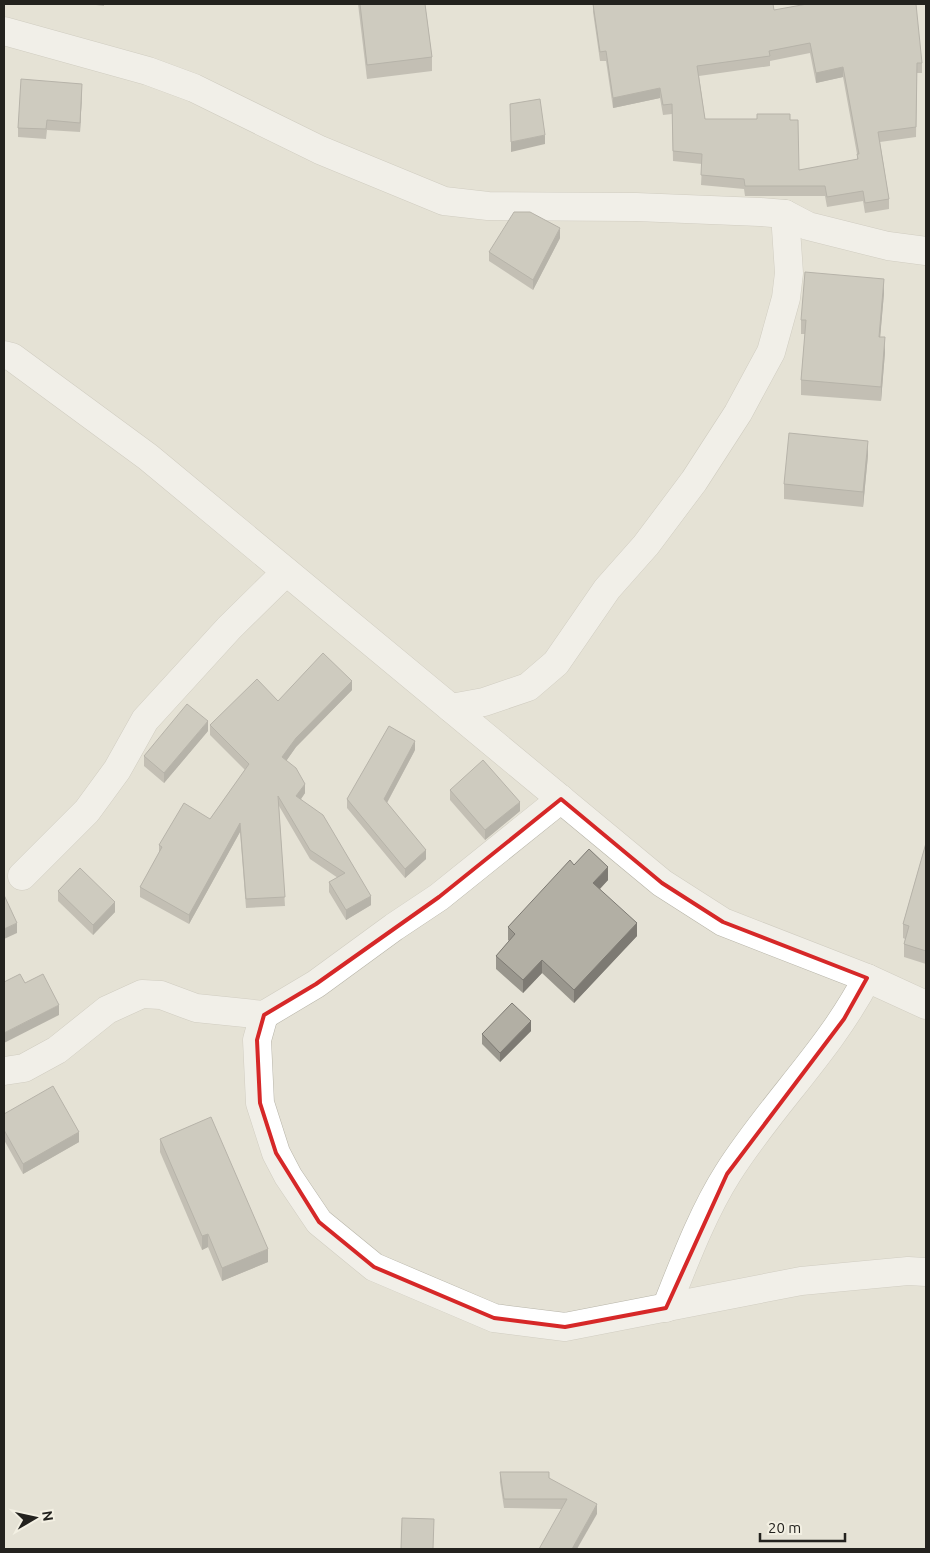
<svg xmlns="http://www.w3.org/2000/svg" width="930" height="1553" viewBox="0 0 930 1553" font-family="Ubuntu,sans-serif">
<rect width="100%" height="100%" fill="#e5e2d6"/>
<g fill="none" stroke-linecap="round" stroke-linejoin="round">
<g stroke="#b7b4a8" stroke-width="29">
<g id="minor">
<polyline points="4,31 148,71 194,88 320,150 444,201 488,206 636,207 760,212 785,214 808,226 888,246 926,251"/>
<polyline points="4,355 12,357 148,457 662,883 723,922 867,978 926,1005"/>
<polyline points="451,708 484,702 528,687 556,663 607,589 646,545 694,481 738,413 771,352 786,298 789,273 785,214"/>
<polyline points="22,876 87,811 117,770 145,720 229,628 286,572"/>
<polyline points="264,1015 257,1040 260,1103 276,1153 288,1176 319,1222 374,1267 494,1318 565,1327 801,1281 908,1271 926,1272"/>
<polyline points="4,1071 24,1068 57,1050 107,1010 142,994 161,995 196,1008 264,1015 316,984 394,927 439,897 561,799"/>
<path d="M666,1308c18,-45 36,-94 62,-135 43,-68 102,-123 139,-195"/>
</g>
</g>
<use href="#minor" stroke="#fff" stroke-width="28"/>
</g>
<g fill="#99968d" fill-rule="evenodd">
<polygon points="88,4 104,4 104,6"/>
<polygon points="110,4 129,4 128,5"/>
<polygon points="358,4 425,4 432,57 432,71 367,79"/>
<path d="M593,4l181,6 148,53v10h-5l-1,64 -36,5 9,57v10l-24,4 -2,-12 -36,6 -2,-11h-80l-1,-7 -43,-4 1,-21 -29,-3 -1,-47 -9,1 -3,-17 -47,10 -7,-47h-6l-7,-49zM810,53l6,30 27,-6 14,77v6l-58,10 -9,-50 -85,-1 -6,-43 71,-10v-5z"/>
<polygon points="82,93 80,132 47,130 46,139 18,137 18,128"/>
<polygon points="560,238 533,290 489,261 489,252"/>
<polygon points="884,293 880,337 885,352 881,401 801,395 801,380 805,334 801,334 801,320"/>
<polygon points="868,455 863,507 784,499 784,484"/>
<polygon points="352,690 296,747 286,761 305,793 301,799 371,905 346,920 329,892 329,882 338,878 310,859 279,806 285,906 246,908 240,832 189,924 140,897 140,887 159,854 159,845 210,819 245,770 210,735 210,725 278,701"/>
<polygon points="208,731 164,783 144,766 144,756"/>
<polygon points="415,750 387,803 426,859 405,878 347,808 347,799"/>
<polygon points="450,790 520,811 485,840 450,800"/>
<polygon points="926,843 926,964 904,957 904,944 905,939 903,938 903,924"/>
<polygon points="574,865 608,880 600,889 637,936 574,1003 542,973 523,993 496,969 496,956 509,941 508,940 508,927"/>
<polygon points="58,891 115,912 93,935 58,901"/>
<polygon points="531,1031 500,1062 482,1044 482,1034"/>
<polygon points="4,1114 79,1142 23,1174 4,1140"/>
<polygon points="160,1139 268,1262 222,1281 208,1247 202,1250 160,1152"/>
<polygon points="500,1472 549,1478 597,1514 561,1509 504,1508 500,1482"/>
</g>
<g fill="#7d7a73">
<polygon points="843,67 843,77 816,83 816,73"/>
<polygon points="82,84 82,93 80,132 80,123"/>
<polygon points="660,88 660,98 613,108 613,98"/>
<polygon points="545,135 545,144 511,152 511,142"/>
<polygon points="560,228 560,238 533,290 533,280"/>
<polygon points="884,279 884,293 879,351 879,337"/>
<polygon points="885,337 885,352 881,401 881,387"/>
<polygon points="868,441 868,455 863,507 863,492"/>
<polygon points="5,534 5,545 4,547 4,536"/>
<polygon points="352,681 352,690 296,747 282,767 282,757 296,738"/>
<polygon points="208,721 208,731 164,783 164,773"/>
<polygon points="415,741 415,750 384,808 384,799"/>
<polygon points="305,784 305,793 296,806 296,796"/>
<polygon points="520,802 520,811 485,840 485,830"/>
<polygon points="240,823 240,832 189,924 189,915"/>
<polygon points="426,850 426,859 405,878 405,869"/>
<polygon points="608,867 608,880 593,896 593,883"/>
<polygon points="371,896 371,905 346,920 346,910"/>
<polygon points="115,902 115,912 93,935 93,925"/>
<polygon points="17,923 17,933 4,939 4,929"/>
<polygon points="637,923 637,936 574,1003 574,990"/>
<polygon points="542,960 542,973 523,993 523,980"/>
<polygon points="59,1005 59,1015 4,1043 4,1033"/>
<polygon points="531,1021 531,1031 500,1062 500,1053"/>
<polygon points="79,1132 79,1142 23,1174 23,1164"/>
<polygon points="208,1234 208,1247 202,1250 202,1236"/>
<polygon points="268,1249 268,1262 222,1281 222,1268"/>
<polygon points="597,1504 597,1514 577,1549 572,1549"/>
</g>
<g fill="#b2afa4" stroke="#7d7a73" fill-rule="evenodd">
<polygon points="360,4 425,4 432,57 367,65"/>
<path d="M593,4h180l1,6 33,-6h109l6,59h-5l-1,64 -38,5 11,67 -24,4 -2,-12 -36,6 -2,-11h-80l-1,-7 -43,-4 1,-21 -29,-3 -1,-47 -9,1 -3,-17 -47,10 -7,-47 -6,1zM810,43l6,30 27,-6 16,87h-2l1,5 -59,11 -1,-50h-8v-6h-33v5h-52l-8,-53 73,-10 -1,-5z"/>
<polygon points="21,79 82,84 80,123 47,120 46,129 18,128"/>
<polygon points="540,99 545,135 511,142 510,104"/>
<polygon points="514,212 530,212 560,228 533,280 489,252"/>
<polygon points="805,272 884,279 879,337 885,337 881,387 801,380 806,320 801,320"/>
<polygon points="789,433 868,441 863,492 784,484"/>
<polygon points="323,653 352,681 296,738 282,757 296,768 305,784 296,796 323,815 371,896 346,910 329,882 345,873 310,850 278,796 285,897 246,899 240,823 189,915 140,887 162,847 159,845 184,803 210,819 249,764 210,725 257,679 278,701"/>
<polygon points="187,704 208,721 164,773 144,756"/>
<polygon points="389,726 415,741 384,799 426,850 405,869 347,799"/>
<polygon points="483,760 520,802 485,830 450,790"/>
<polygon points="926,843 926,951 904,944 909,926 903,924"/>
<polygon points="589,849 608,867 593,883 637,923 574,990 542,960 523,980 496,956 515,934 508,927 570,860 574,865"/>
<polygon points="80,868 115,902 93,925 58,891"/>
<polygon points="4,895 17,923 4,929"/>
<polygon points="20,974 25,983 43,974 59,1005 4,1033 4,982"/>
<polygon points="512,1003 531,1021 500,1053 482,1034"/>
<polygon points="53,1086 79,1132 23,1164 4,1130 4,1114"/>
<polygon points="211,1117 268,1249 222,1268 208,1234 202,1236 160,1139"/>
<polygon points="500,1472 549,1472 549,1478 597,1504 572,1549 539,1549 567,1499 504,1499"/>
<polygon points="402,1518 434,1519 433,1549 401,1549"/>
</g>
<path d="M0 0H930V1553H0ZM561,799l101,84 61,39 144,56 -23,41 -117,155 -61,134 -101,19 -71,-9 -120,-51 -55,-45 -43,-69 -16,-50 -3,-63 7,-25 52,-31 123,-87z" fill="#e5e2d6" fill-opacity=".55" fill-rule="evenodd"/>
<path fill="none" stroke="#d62828" stroke-width="4" stroke-linejoin="round" d="M561,799l101,84 61,39 144,56 -23,41 -117,155 -61,134 -101,19 -71,-9 -120,-51 -55,-45 -43,-69 -16,-50 -3,-63 7,-25 52,-31 123,-87z"/>
<rect width="930" height="1553" fill="none" stroke="#23221e" stroke-width="10"/>
<g transform="translate(35 1518) rotate(81)" stroke="#f3f0e3" stroke-width="4" paint-order="stroke">
<path d="M0-4L9 19L0 12L-9 19Z" fill="#23221e"/>
<text y="-8" font-size="14" font-weight="bold" text-anchor="middle" fill="#23221e">N</text>
</g>
<path d="M760 1533v8h85v-8" fill="none" stroke="#23221e" stroke-width="2.5"/>
<text x="768" y="1533" font-size="15" fill="#23221e" stroke="#f3f0e3" stroke-width="4" paint-order="stroke">20 m</text>
</svg>
